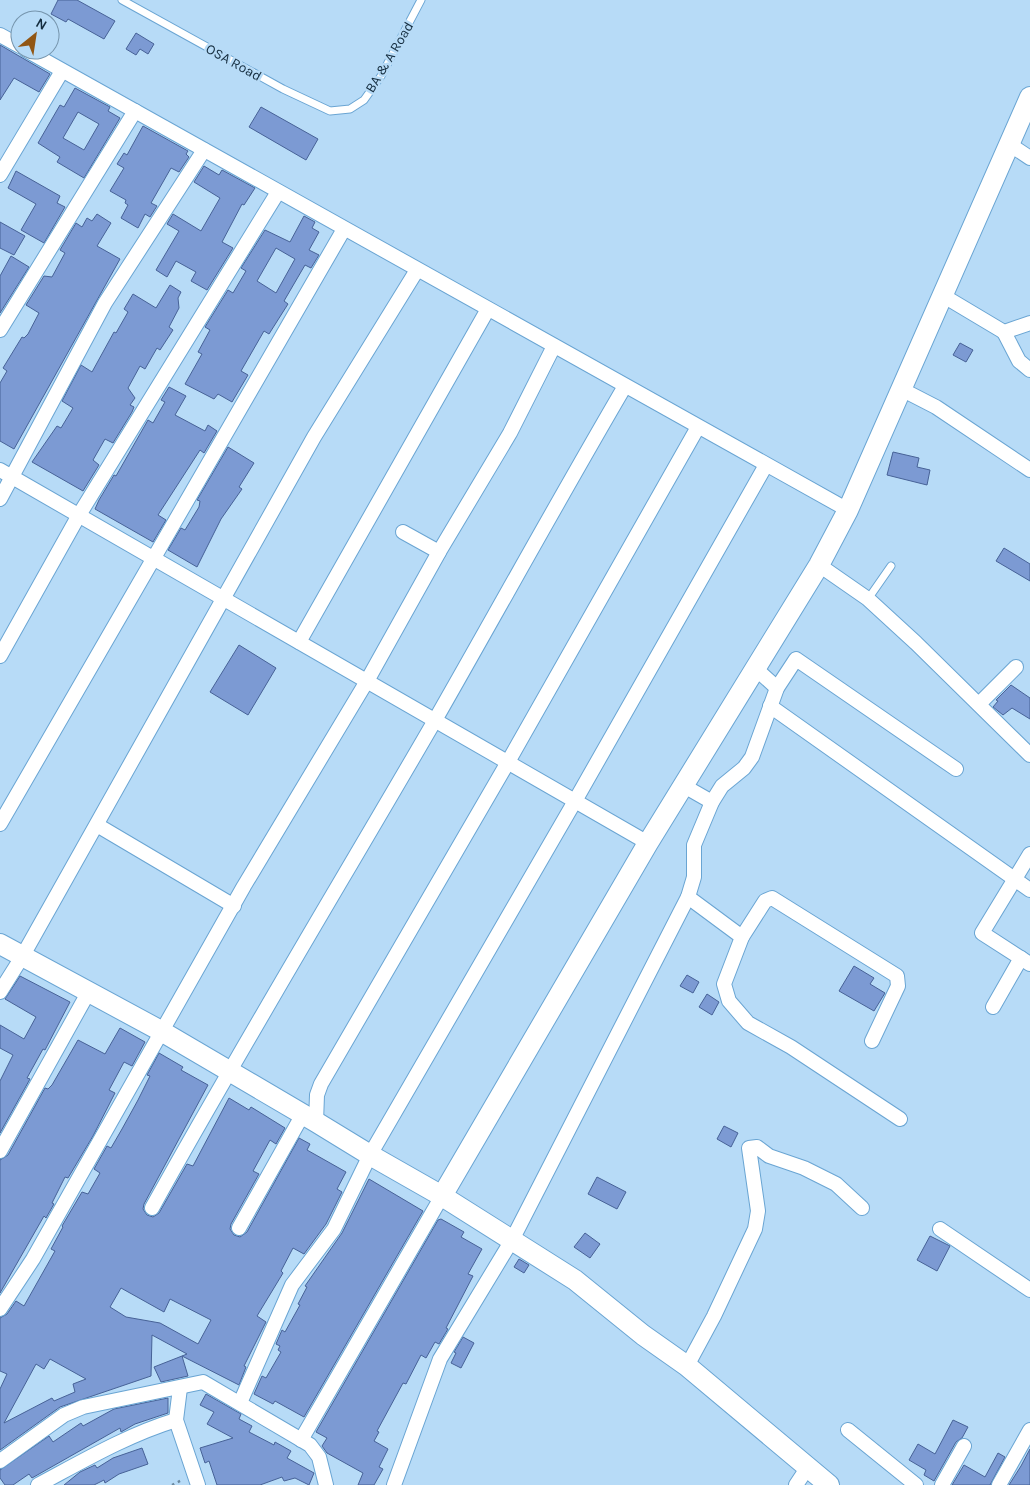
<svg xmlns="http://www.w3.org/2000/svg" width="1030" height="1485" viewBox="0 0 1030 1485" font-family="Karla,sans-serif">
<rect width="100%" height="100%" fill="#b7dbf7"/>
<g fill="#7c9ad3" stroke="#476297" fill-rule="evenodd">
<polygon points="58,0 77,0 115,21 104,39 68,19 66,22 51,14"/>
<polygon points="136,33 154,44 148,54 140,49 136,55 126,49"/>
<polygon points="0,45 50,74 39,92 14,78 0,100"/>
<path d="M75,88l35,19 -2,4 12,7 -36,60 -27,-16 3,-5 -22,-14 22,-38 4,2zM78,112l21,12 -15,26 -21,-12z"/>
<polygon points="261,107 318,139 306,160 249,127"/>
<polygon points="143,126 188,151 186,154 189,157 179,172 171,168 151,203 157,206 150,217 145,214 138,228 121,218 128,205 125,203 126,200 110,191 124,168 117,164 124,153 127,155"/>
<polygon points="204,166 219,175 222,170 255,188 244,205 242,204 222,242 233,248 207,290 191,281 196,272 176,261 167,277 156,270 179,231 167,224 173,214 201,231 220,198 194,182"/>
<polygon points="16,171 60,196 57,203 65,207 44,243 21,230 36,204 8,188"/>
<polygon points="97,214 111,223 97,246 120,259 14,449 0,441 0,383 7,371 3,368 22,337 24,338 28,334 39,313 26,305 44,276 52,277 65,253 60,250 76,223 82,227 87,218 92,221"/>
<path d="M304,216l11,6 -3,6 7,4 -10,18 10,5 -8,13 -6,-3 -21,36 4,3 -19,30 -5,-3 -23,40 7,4 -16,27 -14,-8 -4,5 -29,-15 17,-30 -4,-2 12,-22 -5,-3 23,-37 5,3 13,-22 -5,-3 24,-38 25,12zM276,248l19,11 -19,34 -19,-12z"/>
<polygon points="0,222 25,236 14,255 0,248"/>
<polygon points="11,256 29,267 0,313 0,276"/>
<polygon points="170,285 181,292 178,298 179,308 169,327 173,330 160,350 157,348 145,369 140,366 128,388 135,398 130,405 134,407 132,412 113,443 105,439 93,460 99,465 83,491 32,462 57,426 61,428 73,408 62,401 81,365 92,372 114,332 116,333 128,312 124,309 133,294 156,308"/>
<polygon points="960,343 973,350 966,362 953,355"/>
<polygon points="169,387 186,396 175,415 205,431 208,425 217,431 204,453 200,450 158,515 166,520 153,542 95,509 99,500 114,475 116,476 148,420 153,423 165,402 161,400"/>
<polygon points="228,447 254,463 239,487 242,489 221,519 197,567 168,550 181,528 185,530 199,507 200,501 197,500"/>
<polygon points="893,452 919,458 917,467 930,470 927,485 887,475"/>
<polygon points="1004,548 1030,564 1030,581 996,561"/>
<polygon points="239,645 276,668 248,715 210,692"/>
<polygon points="1011,685 1030,698 1030,719 1012,708 1003,715 993,707 998,701 996,700"/>
<polygon points="854,966 874,978 870,984 885,993 874,1011 839,991"/>
<polygon points="687,975 699,982 693,993 680,986"/>
<polygon points="20,976 70,1002 45,1050 43,1049 27,1078 30,1079 0,1133 0,1081 13,1055 0,1048 0,1025 24,1039 36,1017 5,999"/>
<polygon points="707,994 719,1002 712,1015 699,1007"/>
<polygon points="120,1028 145,1042 132,1066 124,1062 109,1090 115,1093 93,1136 68,1178 65,1177 52,1203 54,1204 46,1218 44,1216 0,1293 0,1160 8,1155 45,1088 48,1089 52,1085 78,1040 105,1054"/>
<path d="M159,1053l24,14 -2,3 27,15 -64,119 -1,5 4,6 6,2 6,-4 28,-49 6,2 36,-68 20,12 2,-3 34,21 -9,16 -6,-4 -17,31 6,3 -28,50 -1,5 4,6 6,2 7,-5 52,-94 11,6 -3,6 39,22 -9,17 5,3 -16,32 -22,30 -11,-6 -12,23 2,2 -26,43 9,6 -22,44 2,1 -7,18 -57,-29 5,-2 -35,-19 -1,41 -91,31 -60,43v-61l7,-15 -7,-3v-53l7,-4 9,-13 8,5 31,-55 -4,-2 12,-22 -1,-1 20,-34 6,2 12,-21 -6,-4 13,-23 4,2 11,-19 16,-29 12,-24 -3,-1zM121,1288l43,24 6,-13 41,21 -13,24 -38,-21 -34,-6 -16,-10zM50,1359l36,20 -13,5 2,8 -21,9 -2,-3 -48,25 32,-59 8,5z"/>
<polygon points="724,1126 738,1133 731,1147 717,1139"/>
<polygon points="597,1177 626,1192 617,1209 588,1194"/>
<polygon points="369,1179 423,1211 304,1417 275,1401 273,1404 254,1394 262,1376 266,1378 281,1352 278,1350 280,1346 276,1344 282,1330 285,1332 300,1305 298,1304 307,1287 305,1286 342,1233"/>
<polygon points="441,1219 464,1232 461,1237 482,1249 468,1274 473,1276 446,1328 448,1329 439,1344 435,1342 426,1358 421,1355 406,1384 403,1383 377,1431 379,1432 374,1441 388,1449 379,1467 383,1469 374,1485 358,1485 363,1473 327,1453 322,1446 327,1438 316,1432 438,1220"/>
<polygon points="585,1233 600,1244 590,1258 574,1247"/>
<polygon points="930,1236 950,1246 937,1271 917,1260"/>
<polygon points="519,1259 529,1265 524,1273 514,1267"/>
<polygon points="463,1337 474,1343 461,1368 451,1363 456,1353 454,1352"/>
<polygon points="182,1356 188,1376 161,1382 154,1367"/>
<polygon points="206,1394 241,1414 239,1419 252,1426 249,1432 274,1445 275,1442 291,1451 287,1458 314,1473 309,1485 295,1478 284,1481 282,1477 260,1485 217,1485 209,1461 205,1463 200,1448 233,1438 207,1424 214,1412 200,1405"/>
<polygon points="168,1398 168,1413 135,1424 121,1432 120,1428 32,1478 29,1474 13,1485 5,1485 0,1478 0,1470 49,1436 53,1442 81,1423 83,1426 114,1409"/>
<polygon points="953,1420 968,1427 962,1438 956,1442 934,1481 924,1475 926,1470 909,1460 918,1444 935,1454"/>
<polygon points="142,1448 148,1464 119,1474 105,1483 104,1480 94,1485 64,1485 80,1472 95,1465 97,1468 113,1458"/>
<polygon points="1030,1449 1030,1485 1009,1485 1021,1466"/>
<polygon points="998,1453 1005,1457 990,1485 952,1485 964,1465 985,1477"/>
</g>
<g fill="none" stroke-linecap="round" stroke-linejoin="round">
<g stroke="#6aa5d3" stroke-width="9">
<g id="lane">
<polyline points="122,0 283,89 330,111 350,109 364,100 381,76 421,0"/>
<polyline points="868,599 891,566"/>
</g>
</g>
<g stroke="#6aa5d3" stroke-width="16">
<g id="street">
<polyline points="0,35 20,46"/>
<polyline points="26,50 848,510"/>
<polyline points="1009,144 1030,158"/>
<polyline points="0,175 62,71"/>
<polyline points="942,295 1004,332 1030,323"/>
<polyline points="0,330 135,111"/>
<polyline points="1004,332 1019,361 1030,370"/>
<polyline points="901,389 936,407 1030,470"/>
<polyline points="0,470 648,843"/>
<polyline points="0,499 105,303 204,150"/>
<polyline points="403,532 439,552"/>
<polyline points="819,565 868,599 916,643 1030,755"/>
<polyline points="299,642 488,309"/>
<polyline points="0,656 79,515 278,192"/>
<polyline points="755,668 777,688"/>
<polyline points="979,704 1016,667"/>
<polyline points="770,706 1030,890"/>
<polyline points="684,786 712,802"/>
<polyline points="0,824 344,229"/>
<polyline points="97,825 234,906"/>
<polyline points="1030,854 982,933 1030,964"/>
<polyline points="688,897 742,937 724,984 729,1001 748,1023 791,1047 900,1119"/>
<polyline points="742,937 765,901 772,898 897,976 898,986 872,1041"/>
<polyline points="0,992 22,957 314,437 417,270"/>
<polyline points="993,1007 1021,958"/>
<polyline points="316,1122 317,1095 321,1084 508,762 698,427"/>
<polyline points="0,1151 88,993"/>
<path d="M152,1208c91,-164 188,-324 282,-486 64,-112 126,-225 191,-336"/>
<polyline points="239,1228 303,1114"/>
<polyline points="940,1229 1030,1290"/>
<polyline points="0,1309 33,1259 244,886 367,681 439,552 510,433 554,346"/>
<polyline points="687,1366 714,1316 755,1229 758,1211 749,1148 757,1147 769,1156 804,1168 836,1184 862,1208"/>
<polyline points="180,1388 176,1420 198,1485"/>
<polyline points="240,1403 292,1285 334,1229 370,1155 575,801 766,465"/>
<polyline points="848,1430 916,1485"/>
<polyline points="301,1440 442,1196"/>
<polyline points="0,1461 64,1415 83,1407 203,1382 310,1445 319,1457 326,1485"/>
<path d="M38,1485c45,-24 89,-50 138,-65"/>
<polyline points="394,1485 440,1359 512,1240 688,897 694,877 694,845 712,802 722,786 744,768 752,757 777,688 796,659 956,769"/>
<polyline points="796,1485 808,1467"/>
<polyline points="942,1485 964,1446"/>
<polyline points="999,1485 1030,1430"/>
</g>
</g>
<g stroke="#6aa5d3" stroke-width="22">
<g id="secondary">
<polyline points="0,944 161,1031 316,1122 370,1155 442,1196 575,1280 643,1335 687,1366 829,1485"/>
<polyline points="442,1196 648,843 819,565 848,510 1030,97"/>
</g>
</g>
<polyline stroke="#6b89a0" stroke-width="2.5" stroke-dasharray="2.5 4" stroke-linecap="butt" points="172,1485 182,1480"/>
<use href="#lane" stroke="#fff" stroke-width="7"/>
<use href="#street" stroke="#fff" stroke-width="14"/>
<use href="#secondary" stroke="#fff" stroke-width="20"/>
</g>
<g text-anchor="middle" stroke-width="5" stroke-linejoin="round" paint-order="stroke">
<g font-size="14" fill="#142c3e" stroke="#b7dbf7">
<text transform="translate(389 57) rotate(-59)" y="5">BA &amp; A Road</text>
<text transform="translate(234 62) rotate(29)" y="5">OSA Road</text>
</g>
</g>
<g transform="translate(35 35) rotate(30)"><circle r="24" fill="#b7dbf7" stroke="#7695ad"/>
<path d="M0-4L9 19L0 12L-9 19Z" fill="#915614"/>
<text y="-8" font-size="14" font-weight="bold" text-anchor="middle" fill="#142c3e">N</text>
</g>
</svg>
